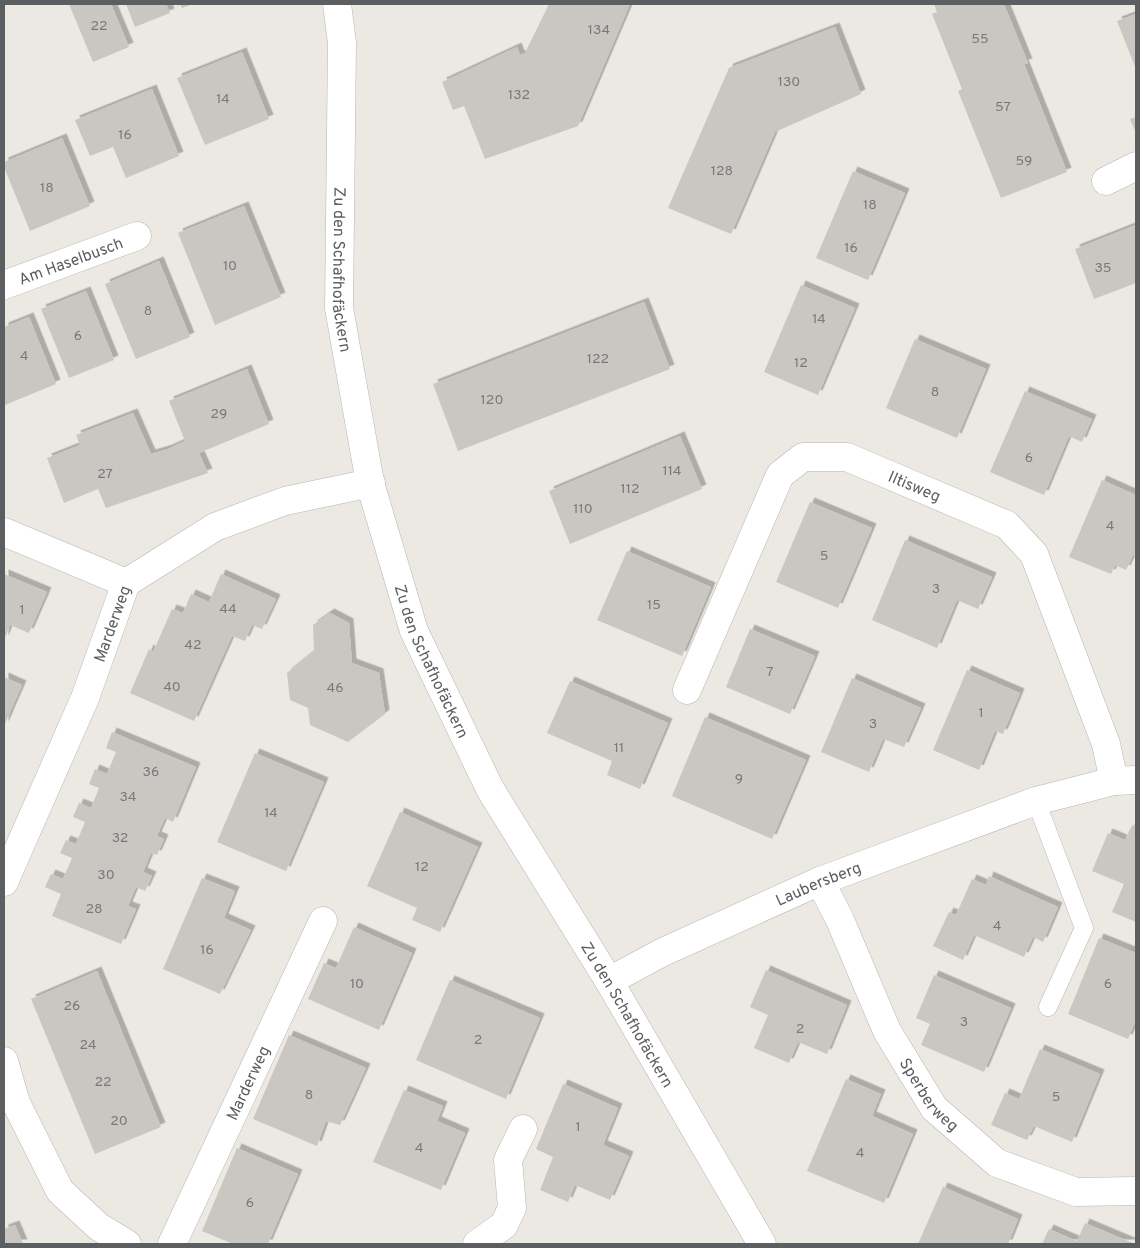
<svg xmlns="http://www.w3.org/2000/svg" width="1140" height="1248" viewBox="0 0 1140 1248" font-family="Overpass,sans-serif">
<defs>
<filter id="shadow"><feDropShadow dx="4.5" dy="-4.5" stdDeviation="0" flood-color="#0004"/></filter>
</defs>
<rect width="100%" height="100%" fill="#ece9e2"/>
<g fill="#cac6c2" filter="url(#shadow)">
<polygon points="69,4 111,4 129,47 93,62"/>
<polygon points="126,4 166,4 170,13 135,27"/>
<polygon points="180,4 193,4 182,8"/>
<polygon points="549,4 630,4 578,126 485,159 464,106 453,110 442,82 517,47 520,55 525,53"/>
<polygon points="934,4 1004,4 1028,63 1024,64 1067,172 1001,198 958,91 962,89 932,14 937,12"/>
<polygon points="1136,14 1136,69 1117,21"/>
<polygon points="835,27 861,94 775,132 731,234 668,208 729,68"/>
<polygon points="242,52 269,119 205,145 177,78"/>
<polygon points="152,89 179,156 126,178 113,147 90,156 75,120"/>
<polygon points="1136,117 1136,133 1130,119"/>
<polygon points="62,138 90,206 30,231 4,167 4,162"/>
<polygon points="853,171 905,193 868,280 816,258"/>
<polygon points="244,206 281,297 215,325 178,233"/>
<polygon points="1136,225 1136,283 1094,299 1075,249"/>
<polygon points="159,261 190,337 136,359 105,284"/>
<polygon points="801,285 855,308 818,395 764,372"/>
<polygon points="86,291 114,360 69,378 41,309"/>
<polygon points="644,302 670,369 458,451 433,384"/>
<polygon points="29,317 56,384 5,405 4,327"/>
<polygon points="915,339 986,369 957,438 886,408"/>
<polygon points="247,369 269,424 199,453 208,473 106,508 98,489 64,503 47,458 80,445 76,435 133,413 151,454 168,449 185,441 169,401"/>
<polygon points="1025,391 1092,419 1082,442 1069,436 1044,495 990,472"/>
<polygon points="680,436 702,489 570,544 549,491"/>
<polygon points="1102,480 1136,495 1136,556 1133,555 1126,570 1115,565 1111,574 1069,557"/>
<polygon points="810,502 872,528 838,608 776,582"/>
<polygon points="905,540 992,577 978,609 957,600 937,648 872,620"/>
<polygon points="627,551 711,587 682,656 597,620"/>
<polygon points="4,574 47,592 29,633 10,625 4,640"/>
<polygon points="221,574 276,599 262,629 252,625 245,641 232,636 194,721 130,693 149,649 153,652 172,609 183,613 191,594 209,602"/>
<polygon points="330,613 349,623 352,663 379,673 385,714 348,742 310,725 308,708 290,700 287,673 314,651 313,625"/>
<polygon points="750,629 815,656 790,714 726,687"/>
<polygon points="967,670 1020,693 1003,734 995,731 979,770 933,750"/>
<polygon points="4,677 22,685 4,726"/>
<polygon points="852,678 921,708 904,747 883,739 869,772 821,752"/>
<polygon points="570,681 668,723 640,789 607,775 612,761 547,733"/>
<polygon points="705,717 806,760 772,839 672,796"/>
<polygon points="112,732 196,767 173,822 165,818 157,836 164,839 157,855 151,853 143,872 152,876 145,891 136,887 128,906 136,909 121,944 52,916 61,894 45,887 51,874 63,879 72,858 60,853 66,840 76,844 85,822 73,817 79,803 91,808 99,788 89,784 95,769 107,774 116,752 106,748"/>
<polygon points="255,753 324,782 286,871 217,842"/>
<polygon points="400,812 478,847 440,932 412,920 417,908 367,886"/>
<polygon points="1132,825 1136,827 1136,922 1112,912 1124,884 1092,871 1108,833 1125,840"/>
<polygon points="989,876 1058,907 1043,942 1033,937 1024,957 974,935 963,960 933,946 949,912 956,915 972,879 986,885"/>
<polygon points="202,878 235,891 224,918 251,930 220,994 163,969"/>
<polygon points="354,927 412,953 379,1030 308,999 324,963 336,968"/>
<polygon points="1099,938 1136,953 1136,1020 1128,1039 1068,1014"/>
<polygon points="766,970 847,1005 827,1054 798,1042 789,1063 754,1048 768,1015 750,1007"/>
<polygon points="97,971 161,1127 95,1154 31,999"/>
<polygon points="934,975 1011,1008 984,1072 921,1045 930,1024 916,1018"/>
<polygon points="450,980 540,1018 506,1099 416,1060"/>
<polygon points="289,1035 366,1068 340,1125 326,1121 317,1146 253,1119"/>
<polygon points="1040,1049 1100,1074 1072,1142 1034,1126 1027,1140 991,1125 1005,1093 1019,1099"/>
<polygon points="846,1079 881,1094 872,1116 913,1134 884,1203 807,1171"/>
<polygon points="563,1084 618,1108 603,1145 629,1156 610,1200 575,1185 568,1202 540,1190 553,1157 536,1149"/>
<polygon points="404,1090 443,1106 437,1121 465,1133 441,1190 373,1162"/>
<polygon points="237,1148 298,1174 268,1244 233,1244 202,1231"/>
<polygon points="943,1187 1018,1219 1008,1244 918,1244"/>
<polygon points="1085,1223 1135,1244 1042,1244 1049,1229 1077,1241"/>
<polygon points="15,1225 23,1244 4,1244 4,1229"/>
</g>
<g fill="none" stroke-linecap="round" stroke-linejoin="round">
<g stroke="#b3b6b9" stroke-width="19">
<polyline id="service" points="1036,801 1084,928 1048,1007"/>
</g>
<g stroke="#b3b6b9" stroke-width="29">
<g id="minor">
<polyline points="1106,181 1136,166"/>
<path id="s1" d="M4,285l133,-49"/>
<polyline points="4,532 126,583"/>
<path id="s2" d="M687,690l93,-215 23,-18h44l160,68 27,29 72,190 8,37"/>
<path id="s3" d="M820,881l20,39 47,111 47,77 63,55 79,29 60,-1"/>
<path id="s4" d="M4,882l81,-184 41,-115 89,-56 70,-26 86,-18"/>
<path id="s5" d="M609,981l54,-29 157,-71 216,-80 78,-20 22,-1"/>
<polyline points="4,1061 16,1103 60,1191 99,1227 127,1244"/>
<path id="s6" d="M172,1244l151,-323"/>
<polyline points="477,1244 504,1225 512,1208 508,1160 523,1129"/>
</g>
</g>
<g stroke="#b3b6b9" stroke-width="29">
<g id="tertiary">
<path id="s7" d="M337,4l5,39 -3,265 31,175 44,148 76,158 119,192 153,263"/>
</g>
</g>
<use href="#service" stroke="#fff" stroke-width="18"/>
<use href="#minor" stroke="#fff" stroke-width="28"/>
<use href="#tertiary" stroke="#fff" stroke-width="28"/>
</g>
<g text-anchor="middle" stroke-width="5" stroke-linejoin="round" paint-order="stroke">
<g font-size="14" fill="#77797a">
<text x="99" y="30">22</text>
<text x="599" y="34">134</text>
<text x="980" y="43">55</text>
<text x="789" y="86">130</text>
<text x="519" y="99">132</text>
<text x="223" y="103">14</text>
<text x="1003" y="111">57</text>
<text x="125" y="139">16</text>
<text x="1024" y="165">59</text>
<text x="722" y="175">128</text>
<text x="47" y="192">18</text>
<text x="870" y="209">18</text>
<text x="851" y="252">16</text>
<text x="230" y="270">10</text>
<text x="1103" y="272">35</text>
<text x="148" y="315">8</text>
<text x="819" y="323">14</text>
<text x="78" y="340">6</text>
<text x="24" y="360">4</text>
<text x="598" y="363">122</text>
<text x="801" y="367">12</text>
<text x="935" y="396">8</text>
<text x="492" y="404">120</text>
<text x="219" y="418">29</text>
<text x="1029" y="462">6</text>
<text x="672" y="475">114</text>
<text x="105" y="478">27</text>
<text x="630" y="493">112</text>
<text x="583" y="513">110</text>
<text x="1110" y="530">4</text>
<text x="824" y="560">5</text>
<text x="936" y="593">3</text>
<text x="654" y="609">15</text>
<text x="228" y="613">44</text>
<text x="22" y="614">1</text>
<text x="193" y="649">42</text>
<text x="770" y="676">7</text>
<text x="172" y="691">40</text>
<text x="335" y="692">46</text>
<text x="981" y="717">1</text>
<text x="873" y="728">3</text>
<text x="619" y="752">11</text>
<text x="151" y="776">36</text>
<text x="739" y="783">9</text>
<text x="128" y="801">34</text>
<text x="271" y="817">14</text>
<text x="120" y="842">32</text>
<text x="422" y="871">12</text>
<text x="106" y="879">30</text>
<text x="94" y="913">28</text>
<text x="997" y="930">4</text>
<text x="207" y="954">16</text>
<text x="357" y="988">10</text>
<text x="1108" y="988">6</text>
<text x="72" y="1010">26</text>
<text x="964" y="1026">3</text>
<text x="800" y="1033">2</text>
<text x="478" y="1044">2</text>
<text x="88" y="1049">24</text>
<text x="103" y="1086">22</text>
<text x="309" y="1099">8</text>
<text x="1056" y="1101">5</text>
<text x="119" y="1125">20</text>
<text x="578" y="1131">1</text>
<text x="419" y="1152">4</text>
<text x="860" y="1157">4</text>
<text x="250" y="1207">6</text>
</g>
<g font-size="16" fill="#5b5f62" stroke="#fff">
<text dy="6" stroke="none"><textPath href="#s1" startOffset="71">Am Haselbusch</textPath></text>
<text dy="6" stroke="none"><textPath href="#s7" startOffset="266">Zu den Schafhofäckern</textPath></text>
<text dy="6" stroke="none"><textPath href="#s2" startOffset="381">Iltisweg</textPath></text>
<text dy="6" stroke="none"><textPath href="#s4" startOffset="280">Marderweg</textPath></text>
<text dy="6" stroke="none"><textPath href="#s7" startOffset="671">Zu den Schafhofäckern</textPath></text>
<text dy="6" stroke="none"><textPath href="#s5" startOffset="231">Laubersberg</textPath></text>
<text dy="6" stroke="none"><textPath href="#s7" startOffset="1076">Zu den Schafhofäckern</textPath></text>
<text dy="6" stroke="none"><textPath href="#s6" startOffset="178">Marderweg</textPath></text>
<text dy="6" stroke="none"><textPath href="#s3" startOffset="241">Sperberweg</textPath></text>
</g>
</g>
<rect width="1140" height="1248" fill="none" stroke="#5b5f62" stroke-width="10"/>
</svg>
